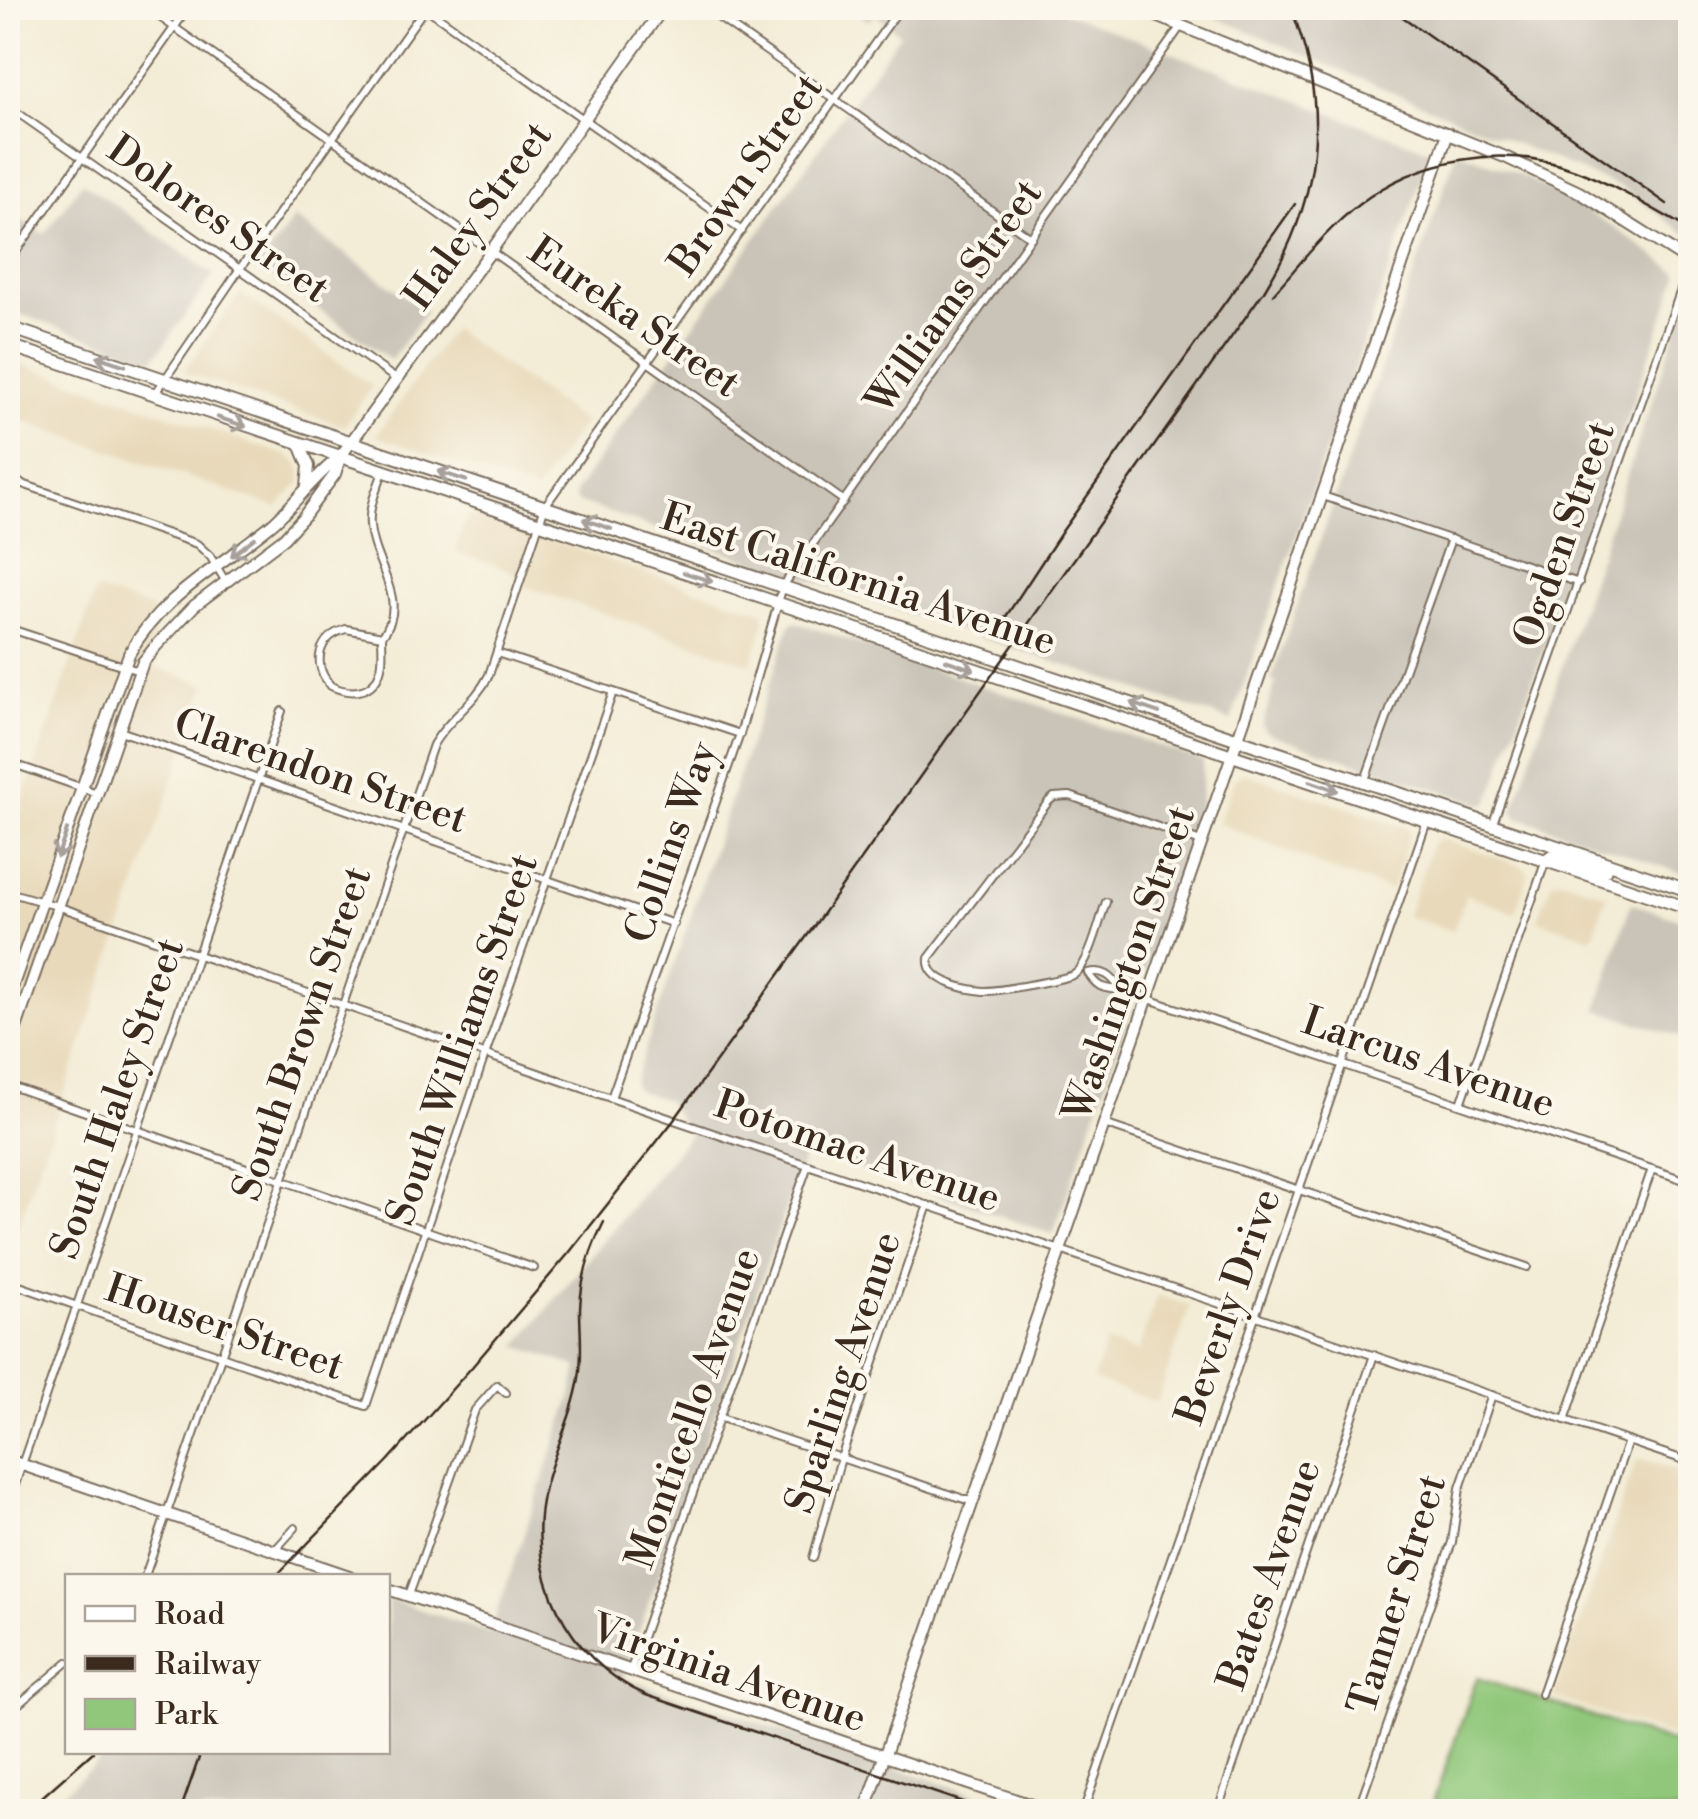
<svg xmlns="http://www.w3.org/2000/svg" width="1698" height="1819" viewBox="0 0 1698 1819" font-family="'Libre Bodoni',serif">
<rect width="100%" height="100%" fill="#fbf7ec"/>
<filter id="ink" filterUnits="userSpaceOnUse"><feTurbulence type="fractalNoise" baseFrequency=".01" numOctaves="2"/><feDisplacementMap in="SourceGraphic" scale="20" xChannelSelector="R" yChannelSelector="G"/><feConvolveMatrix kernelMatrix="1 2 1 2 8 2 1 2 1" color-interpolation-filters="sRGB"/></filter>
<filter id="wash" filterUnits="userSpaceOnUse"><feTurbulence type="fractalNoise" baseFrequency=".0048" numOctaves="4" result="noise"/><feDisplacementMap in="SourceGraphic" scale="40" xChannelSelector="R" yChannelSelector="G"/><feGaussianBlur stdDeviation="2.25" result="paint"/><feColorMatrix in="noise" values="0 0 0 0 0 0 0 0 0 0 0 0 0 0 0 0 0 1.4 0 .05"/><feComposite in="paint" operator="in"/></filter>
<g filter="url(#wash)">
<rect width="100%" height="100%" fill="#f3ecd6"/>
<g fill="#e8d9ba">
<polygon points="240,293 372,386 344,426 184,372"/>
<polygon points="452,329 584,422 536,491 376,436"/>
<polygon points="8,360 291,457 300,466 301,482 277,507 8,416"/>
<polygon points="468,513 763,612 765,620 751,664 528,587 510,570 455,552"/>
<polygon points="96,590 152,609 155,667 206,685 8,1255 8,844"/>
<polygon points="1243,773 1407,828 1409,836 1391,890 1337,872 1218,823 1235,779"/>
<polygon points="1442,839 1522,866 1527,870 1528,876 1515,913 1466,894 1453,931 1407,916 1432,844 1436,840"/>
<polygon points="1561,879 1607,895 1592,938 1538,920 1552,881"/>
<polygon points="1157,1295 1190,1306 1157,1402 1093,1380 1106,1342 1138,1352"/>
<polygon points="1642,1459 1690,1475 1690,1742 1553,1697 1636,1462"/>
</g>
<g fill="#c9c3b8">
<polygon points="850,8 1053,8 1431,151 1231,721 580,503 575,499 576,491 900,34 875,14 869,21"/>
<polygon points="1193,8 1690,8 1690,237 1624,189"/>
<polygon points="1457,151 1520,175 1571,201 1619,231 1679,273 1490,799 1486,804 1481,804 1267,733 1262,726 1276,682 1271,680"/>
<polygon points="82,182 214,275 153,360 8,310 8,213 45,234"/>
<polygon points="294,218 426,311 391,360 259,267"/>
<polygon points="1690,290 1690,876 1518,817 1513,811"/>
<polygon points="795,622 1203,761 1199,818 1053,1234 806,1150 623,1678 1025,1811 41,1812 109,1752 388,1752 388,1599 490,1633 572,1395 578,1367 517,1346 690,1135 666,1100 639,1091 634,1087 634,1082 790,625"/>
<polygon points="1631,903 1690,923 1690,1040 1597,1010"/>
</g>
<polygon fill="#90c77a" stroke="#66784c" stroke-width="2.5" points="1477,1678 1690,1749 1690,1811 1430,1811"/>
</g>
<g filter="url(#ink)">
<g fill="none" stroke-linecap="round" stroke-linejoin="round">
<g stroke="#7b6e5e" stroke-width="10">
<g id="street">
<polyline points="147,8 844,501"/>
<polyline points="426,8 742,231"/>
<polyline points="705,8 1031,238"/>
<polyline points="8,106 396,379"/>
<polyline points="8,263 188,8"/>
<polyline points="155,394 239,270 425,8"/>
<polyline points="8,479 197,544 210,556 226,582"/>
<polyline points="1323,496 1579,583"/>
<polyline points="8,628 139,671"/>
<path d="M346,629l36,7c0,8 1,17 0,26 -4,30 -27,35 -51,24 -19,-21 -14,-49 15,-57z"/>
<path d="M382,636c29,-36 -10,-72 -12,-111 -2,-18 7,-36 13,-53"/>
<polyline points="497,653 740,734"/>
<polyline points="120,731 674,924"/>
<polyline points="8,762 97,793"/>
<polyline points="1365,780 1451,539"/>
<polyline points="1493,823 1690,264"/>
<polyline points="8,892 57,906 674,1120 1690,1462"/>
<path d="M1106,902c-6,17 -17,63 -31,72 -8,5 -81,18 -92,17 -19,-2 -57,-10 -54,-33l120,-157 5,-4 16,-1 131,46"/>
<path d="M1120,989c-8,-13 -17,-20 -32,-16 13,21 21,13 40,19l562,190"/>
<polyline points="8,1085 534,1268"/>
<polyline points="611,1098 740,734 783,586 1181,26"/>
<polyline points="1461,1104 1546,860"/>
<polyline points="1104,1124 1527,1267"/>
<polyline points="8,1282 366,1406 485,1055 613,692"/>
<polyline points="721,1418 973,1502"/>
<polyline points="1565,1420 1652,1169"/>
<polyline points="8,1505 282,711"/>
<polyline points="274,1551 295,1528"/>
<polyline points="813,1558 841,1458 928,1205"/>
<path d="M145,1576l288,-831c15,-27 42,-41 56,-70l56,-169 355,-498"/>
<polyline points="409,1595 475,1410 497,1385 506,1393"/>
<polyline points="631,1669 808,1165"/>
<polyline points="1541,1694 1628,1441"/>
<polyline points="8,1713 68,1662"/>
<polyline points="1083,1812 1427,821"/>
<polyline points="1217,1812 1374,1355"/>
<polyline points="1357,1812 1452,1542 1460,1488 1492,1395"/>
</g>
</g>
<g stroke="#7b6e5e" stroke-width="14">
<g id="secondary">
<polyline points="1137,8 1505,157 1579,192 1690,262"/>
<polyline points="300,444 309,466 307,486"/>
<path d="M8,999l121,-345c32,-59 94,-89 144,-131 24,-21 41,-47 67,-66l151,-206 172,-243"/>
<polyline points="8,1051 143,662 156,646 194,606 284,538 304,516 335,474 340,458"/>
<polyline points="8,1460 349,1576"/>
<polyline points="388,1589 1052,1812"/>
<polyline points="865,1812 1448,133"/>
</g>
</g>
<g stroke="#7b6e5e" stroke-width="15">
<g id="primary">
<polyline points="8,327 1690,891"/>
<polyline points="8,345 1690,909"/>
<polyline points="1546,860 1551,856 1560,856 1605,870"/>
</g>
</g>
<use href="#street" stroke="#fff" stroke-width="6"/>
<use href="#secondary" stroke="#fff" stroke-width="10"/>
<use href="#primary" stroke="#fff" stroke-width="11"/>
<g stroke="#3b2a1e" stroke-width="2.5">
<polyline points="1390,8 1667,204"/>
<path d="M1273,294c27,-30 53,-64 85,-89 60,-47 145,-62 217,-35 40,15 78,39 115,60"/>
<polyline points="1003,621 1063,530 1295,204"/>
<path d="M604,1222c-14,27 -23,56 -24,87 0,23 3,46 -1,69 -6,38 -25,72 -34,109 -22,84 22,173 101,208l346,117"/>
<path d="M276,1576l112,-115 84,-94 97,-114 105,-133 133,-184 457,-645c57,-92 67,-182 27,-283"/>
<polyline points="25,1812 93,1752"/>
<polyline points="180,1812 201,1752"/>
</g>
</g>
<defs><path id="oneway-shaft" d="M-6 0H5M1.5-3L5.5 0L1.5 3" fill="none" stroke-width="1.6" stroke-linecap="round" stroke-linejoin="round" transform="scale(2.5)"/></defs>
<g stroke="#a79f9a">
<use href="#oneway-shaft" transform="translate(111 361) rotate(-162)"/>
<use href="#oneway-shaft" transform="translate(232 422) rotate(18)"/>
<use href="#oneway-shaft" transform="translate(452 476) rotate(-162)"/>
<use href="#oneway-shaft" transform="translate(597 524) rotate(-161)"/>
<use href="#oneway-shaft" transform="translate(243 547) rotate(142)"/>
<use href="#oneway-shaft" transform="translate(698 577) rotate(18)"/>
<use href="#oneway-shaft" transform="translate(960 665) rotate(19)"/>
<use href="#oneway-shaft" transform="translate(1145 708) rotate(-161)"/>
<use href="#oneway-shaft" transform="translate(1324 786) rotate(19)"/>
<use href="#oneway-shaft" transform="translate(62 844) rotate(110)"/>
</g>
</g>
<g text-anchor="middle" stroke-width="8" stroke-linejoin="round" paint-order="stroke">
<g font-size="40" fill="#3b2a1e" stroke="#fbf7ec">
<text transform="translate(745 174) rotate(-55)" y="14">Brown Street</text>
<text transform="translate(477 215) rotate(-54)" y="14">Haley Street</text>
<text transform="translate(219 218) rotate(35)" y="14">Dolores Street</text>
<text transform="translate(953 296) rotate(-55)" y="14">Williams Street</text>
<text transform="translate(635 316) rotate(35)" y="14">Eureka Street</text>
<text transform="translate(1563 534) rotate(-71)" y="14">Ogden Street</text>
<text transform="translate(859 578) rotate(18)" y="14">East California Avenue</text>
<text transform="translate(321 770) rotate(19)" y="14">Clarendon Street</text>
<text transform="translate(670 842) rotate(-71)" y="14">Collins Way</text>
<text transform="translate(1128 963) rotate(-71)" y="14">Washington Street</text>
<text transform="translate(301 1033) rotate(-71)" y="14">South Brown Street</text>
<text transform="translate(461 1039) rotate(-71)" y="14">South Williams Street</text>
<text transform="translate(1429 1061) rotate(19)" y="14">Larcus Avenue</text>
<text transform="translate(116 1098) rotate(-71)" y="14">South Haley Street</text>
<text transform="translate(858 1150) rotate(19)" y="14">Potomac Avenue</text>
<text transform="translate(1227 1306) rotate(-71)" y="14">Beverly Drive</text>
<text transform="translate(225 1326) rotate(19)" y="14">Houser Street</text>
<text transform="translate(842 1372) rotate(-72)" y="14">Sparling Avenue</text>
<text transform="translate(692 1408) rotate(-71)" y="14">Monticello Avenue</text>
<text transform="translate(1268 1574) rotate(-71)" y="14">Bates Avenue</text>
<text transform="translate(1396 1594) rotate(-73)" y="14">Tanner Street</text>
<text transform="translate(729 1672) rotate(19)" y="14">Virginia Avenue</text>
</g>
</g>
<rect width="1698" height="1819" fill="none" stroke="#fbf7ec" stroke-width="40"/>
<rect x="65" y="1574" width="325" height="180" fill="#fbf7ec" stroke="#aea59a" stroke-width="2.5"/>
<rect x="85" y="1606" width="50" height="15" fill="#ffffff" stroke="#aea59a" stroke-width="2.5"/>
<text x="155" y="1624" font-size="30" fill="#3b2a1e">Road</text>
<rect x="85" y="1656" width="50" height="15" fill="#3b2a1e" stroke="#aea59a" stroke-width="2.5"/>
<text x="155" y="1674" font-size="30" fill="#3b2a1e">Railway</text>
<rect x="85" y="1699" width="50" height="30" fill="#90c77a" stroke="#aea59a" stroke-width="2.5"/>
<text x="155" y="1724" font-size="30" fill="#3b2a1e">Park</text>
</svg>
